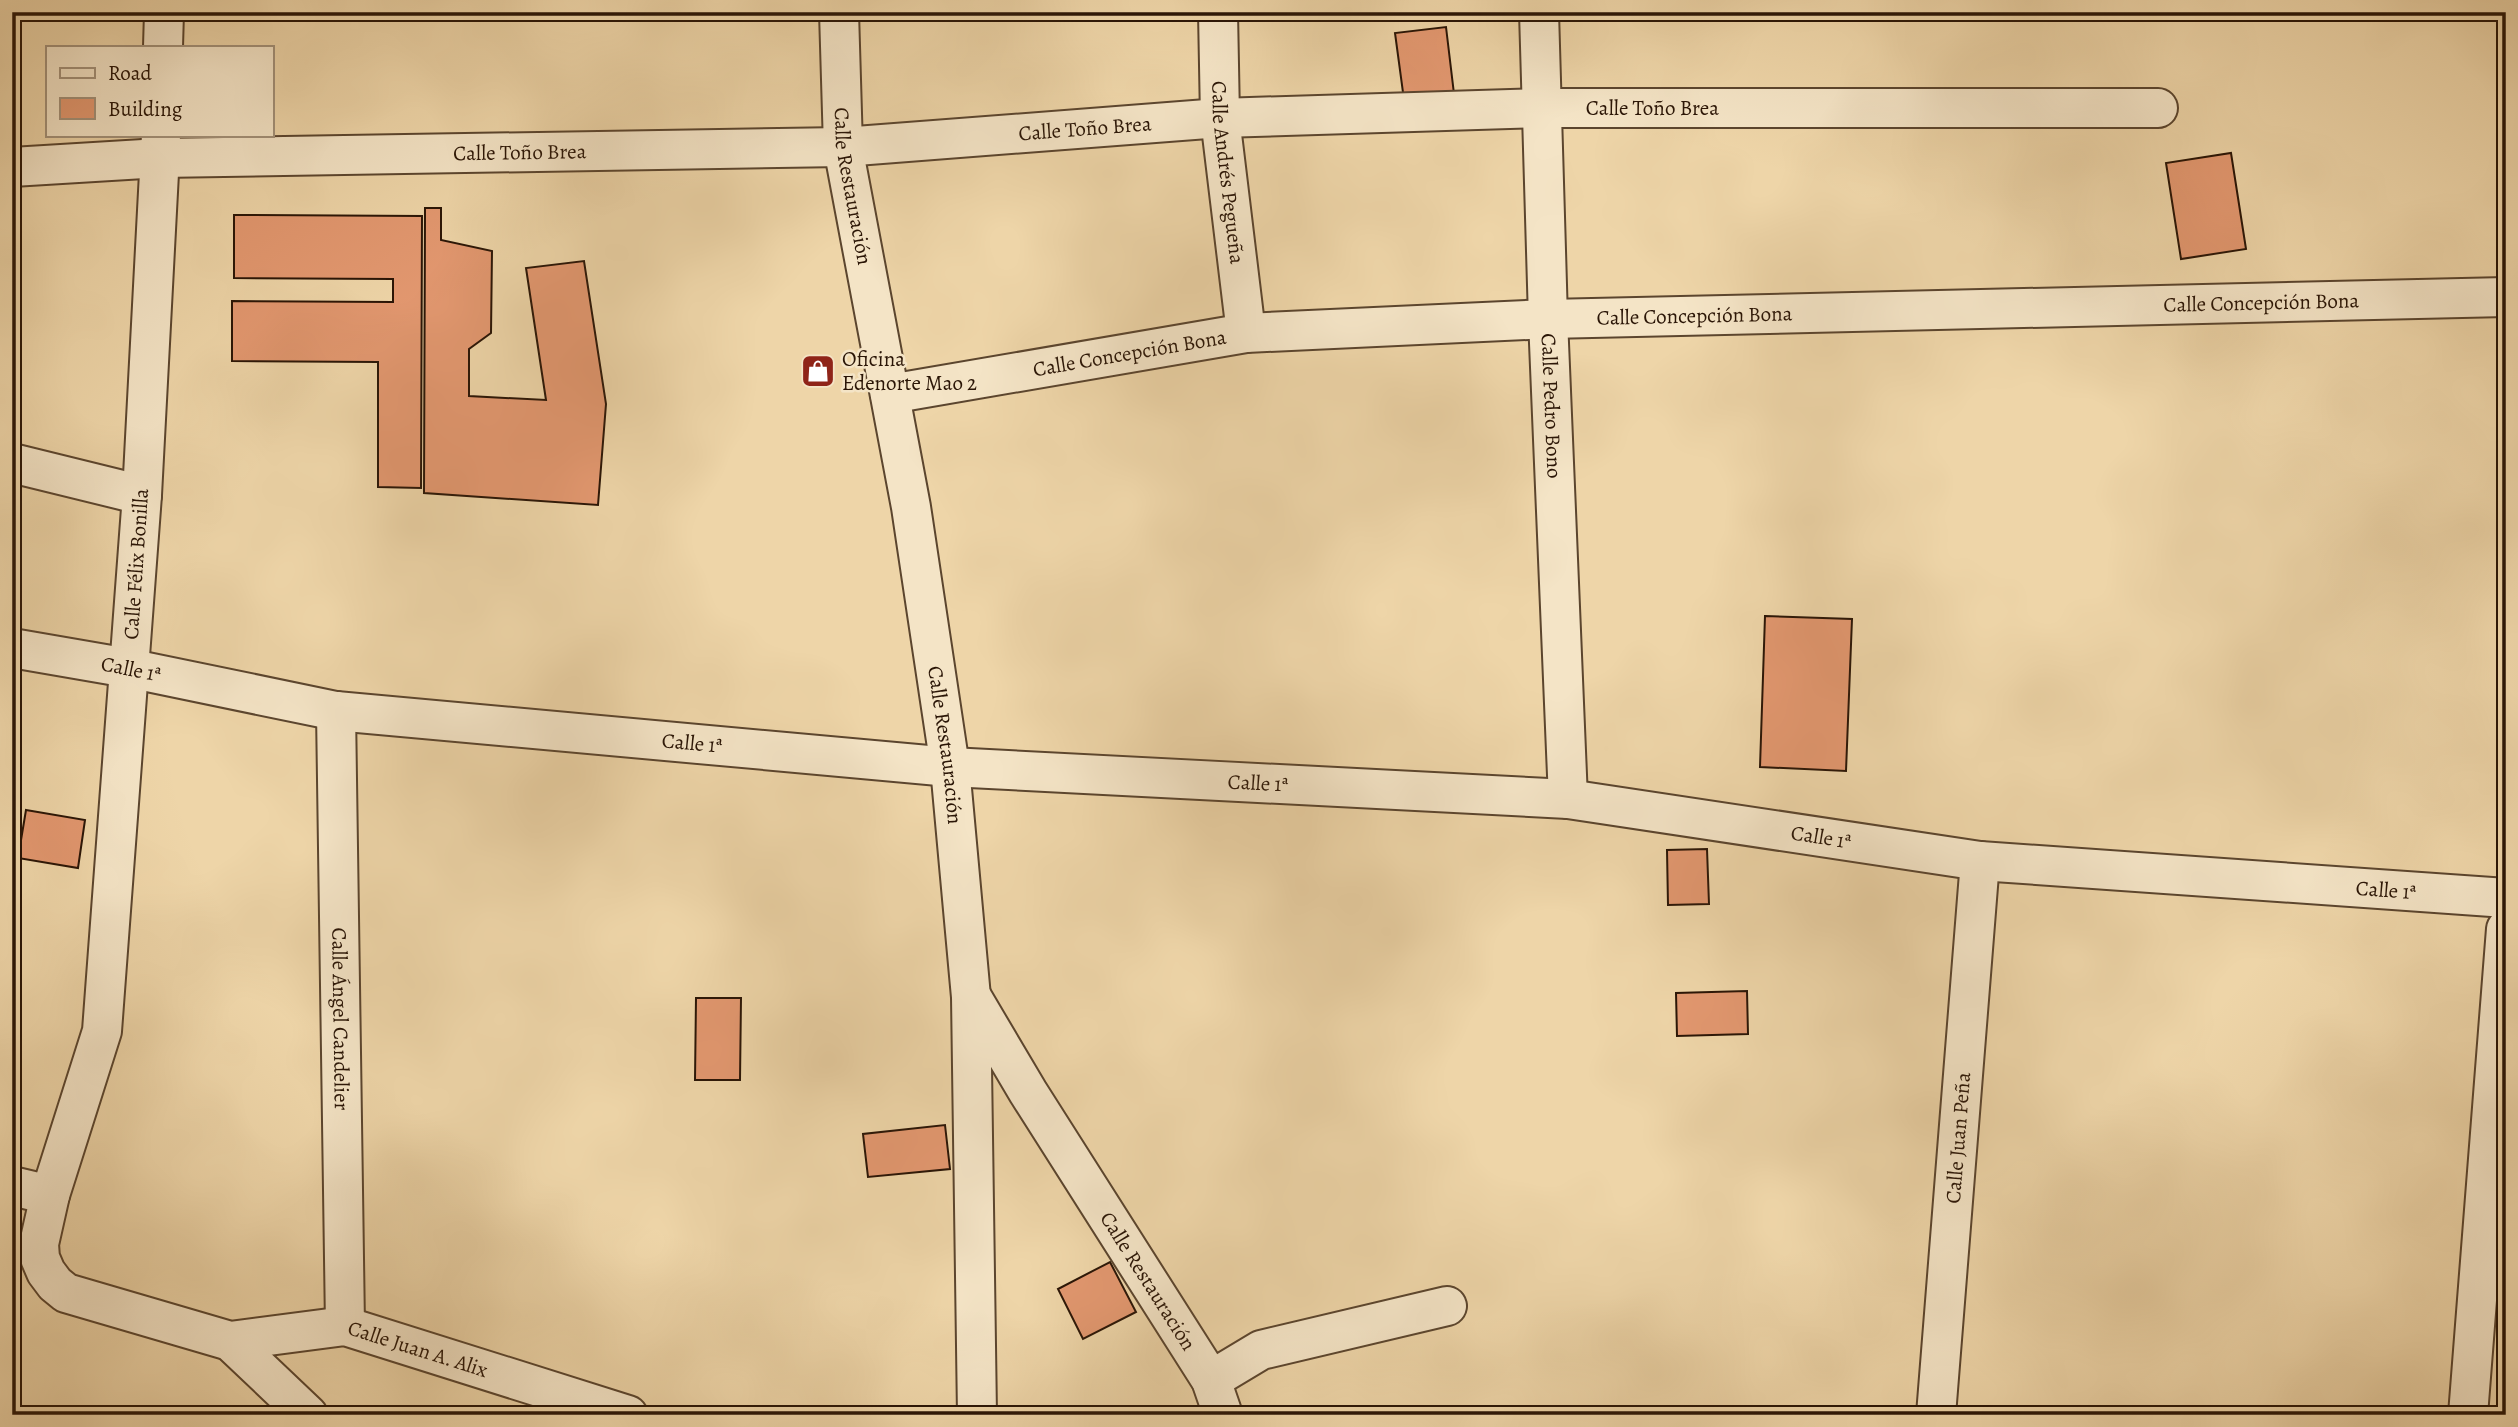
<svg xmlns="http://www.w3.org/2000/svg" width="2518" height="1427" viewBox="0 0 2518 1427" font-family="Alegreya,serif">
<rect width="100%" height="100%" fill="#eed5a8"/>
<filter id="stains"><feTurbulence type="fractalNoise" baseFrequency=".00286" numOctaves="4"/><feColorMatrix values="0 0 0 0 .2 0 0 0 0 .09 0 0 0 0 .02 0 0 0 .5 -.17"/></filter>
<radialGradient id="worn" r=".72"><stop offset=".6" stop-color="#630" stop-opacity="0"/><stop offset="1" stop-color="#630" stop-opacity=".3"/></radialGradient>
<g fill="#e39870" stroke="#2a1506" stroke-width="2">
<rect x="224" y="12" width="156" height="4"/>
<polygon points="1446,27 1454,94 1404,100 1395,33"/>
<polygon points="2231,153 2246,249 2181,259 2166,163"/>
<polygon points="425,208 441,208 441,240 492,251 491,333 469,349 469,396 546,400 526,268 584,261 606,404 598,505 424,493"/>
<polygon points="234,215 422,216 421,488 378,487 378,362 232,361 232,301 393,302 393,279 234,278"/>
<polygon points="1765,616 1852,619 1846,771 1760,767"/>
<polygon points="26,810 85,820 78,868 18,858"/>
<polygon points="1707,849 1709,904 1668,905 1667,850"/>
<polygon points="1747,991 1748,1034 1677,1036 1676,993"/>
<polygon points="696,998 741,998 740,1080 695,1080"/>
<polygon points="945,1125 950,1169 868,1177 863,1134"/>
<polygon points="1110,1262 1136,1312 1083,1339 1058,1289"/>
</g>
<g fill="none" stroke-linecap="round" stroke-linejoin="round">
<g stroke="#5b452e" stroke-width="42">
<g id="minor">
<path id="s1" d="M839,12l4,135 68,360 39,260 21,230 6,418"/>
<path id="s2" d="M1218,12l2,106 26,215"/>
<path id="s3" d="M1539,12l9,307 20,480"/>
<polyline points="163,47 164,12"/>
<path id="s4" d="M161,135l-19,360 -40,536 -52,164 -11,49 1,14 6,14 9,12 11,9 164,48 115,-15 283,89"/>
<path id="s5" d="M12,167l148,-9 683,-11 377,-29 320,-10h618"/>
<path id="s6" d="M890,394l356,-61 302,-14 958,-22"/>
<polyline points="12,463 142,495"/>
<polyline points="12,648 128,668 336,711 950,767 1568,799 1980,861 2506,898"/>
<path id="s7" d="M336,711l9,615"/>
<path id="s8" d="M973,999l55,93 183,288 12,35"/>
<polyline points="12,1186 50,1195"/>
<polyline points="230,1341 308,1415"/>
<polyline points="1211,1380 1261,1350 1447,1306"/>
<path id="s9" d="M1936,1415l44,-554"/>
<polyline points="2468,1415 2506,929"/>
</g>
</g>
<use href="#minor" stroke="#f4e4c6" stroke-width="38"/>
</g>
<defs>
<g id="shop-square" transform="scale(1.75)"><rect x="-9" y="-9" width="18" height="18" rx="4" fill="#8f2418" stroke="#f4e4c6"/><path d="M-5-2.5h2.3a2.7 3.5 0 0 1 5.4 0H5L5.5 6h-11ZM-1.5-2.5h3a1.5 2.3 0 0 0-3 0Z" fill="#fff"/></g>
</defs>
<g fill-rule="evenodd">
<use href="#shop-square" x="818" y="371"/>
</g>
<g text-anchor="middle" stroke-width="5" stroke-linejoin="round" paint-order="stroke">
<g font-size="21" fill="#2a1506" stroke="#f4e4c6">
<text dy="7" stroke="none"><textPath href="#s5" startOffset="1642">Calle Toño Brea</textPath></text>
<text dy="7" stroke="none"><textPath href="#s5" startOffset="1074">Calle Toño Brea</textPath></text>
<text dy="7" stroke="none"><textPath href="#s5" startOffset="508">Calle Toño Brea</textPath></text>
<text dy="7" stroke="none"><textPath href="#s2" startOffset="161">Calle Andrés Pegueña</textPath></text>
<text dy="7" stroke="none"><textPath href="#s1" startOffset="175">Calle Restauración</textPath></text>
<text dy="7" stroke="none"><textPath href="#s6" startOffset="1377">Calle Concepción Bona</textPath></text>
<text dy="7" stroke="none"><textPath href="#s6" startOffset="810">Calle Concepción Bona</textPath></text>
<text dy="7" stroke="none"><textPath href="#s6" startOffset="243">Calle Concepción Bona</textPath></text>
<text dy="7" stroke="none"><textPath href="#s3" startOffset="394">Calle Pedro Bono</textPath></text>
<text transform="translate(136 564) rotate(-86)" y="7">Calle Félix Bonilla</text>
<text transform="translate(131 669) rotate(11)" y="7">Calle 1ª</text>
<text transform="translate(692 743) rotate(5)" y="7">Calle 1ª</text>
<text dy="7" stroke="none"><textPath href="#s1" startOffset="742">Calle Restauración</textPath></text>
<text transform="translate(1258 783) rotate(3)" y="7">Calle 1ª</text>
<text transform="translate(1821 837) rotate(9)" y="7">Calle 1ª</text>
<text transform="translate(2386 890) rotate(4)" y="7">Calle 1ª</text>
<text dy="7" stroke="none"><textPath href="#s7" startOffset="308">Calle Ángel Candelier</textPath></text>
<text dy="7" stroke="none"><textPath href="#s9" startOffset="278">Calle Juan Peña</textPath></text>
<text dy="7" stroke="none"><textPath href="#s8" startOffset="332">Calle Restauración</textPath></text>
<text dy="7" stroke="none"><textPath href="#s4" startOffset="1542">Calle Juan A. Alix</textPath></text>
</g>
<g font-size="21" fill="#2a1506" stroke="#f4e4c6" text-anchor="start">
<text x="842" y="366">Oficina<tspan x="842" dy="24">Edenorte Mao 2</tspan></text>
</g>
</g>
<rect width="2518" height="1427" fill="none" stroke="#eed5a8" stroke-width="42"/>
<rect x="14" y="14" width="2490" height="1399" fill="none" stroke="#2a1506" stroke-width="3.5"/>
<rect x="21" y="21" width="2476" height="1385" fill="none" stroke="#2a1506" stroke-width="2"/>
<rect x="46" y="46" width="228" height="91" fill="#f4e4c6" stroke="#a39179" stroke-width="2"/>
<rect x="60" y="68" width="35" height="10" fill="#f4e4c6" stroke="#a39179" stroke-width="2"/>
<text x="108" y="80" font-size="21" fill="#2a1506">Road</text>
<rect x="60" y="98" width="35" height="21" fill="#e39870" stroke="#a39179" stroke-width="2"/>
<text x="108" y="116" font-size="21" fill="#2a1506">Building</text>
<rect width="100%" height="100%" filter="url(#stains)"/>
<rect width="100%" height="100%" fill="url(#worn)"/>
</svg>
